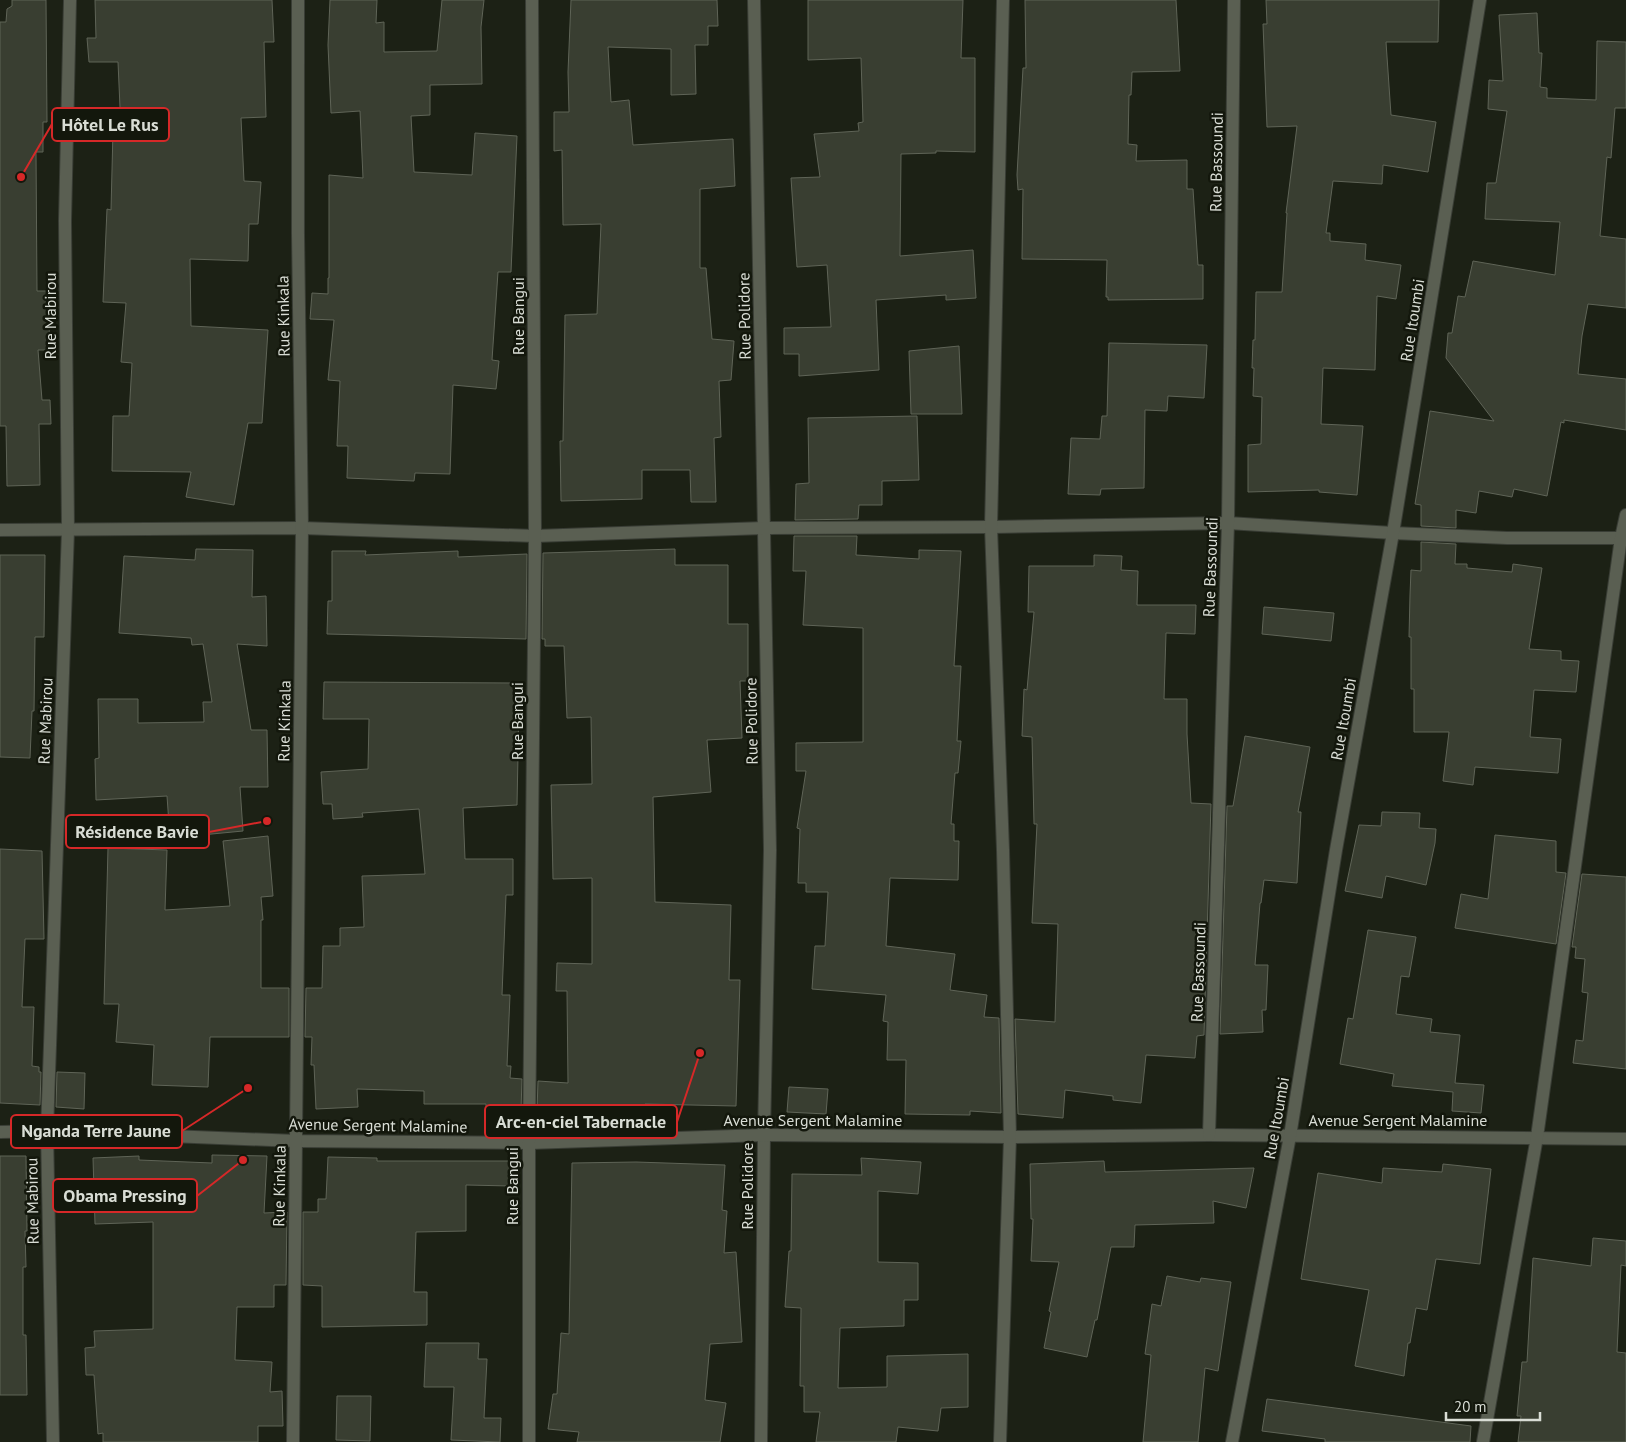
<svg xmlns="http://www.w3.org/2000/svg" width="1626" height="1442" viewBox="0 0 1626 1442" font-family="'PT Sans',sans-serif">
<rect width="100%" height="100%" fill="#1c2115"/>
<g fill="#393e31" stroke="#5f6457">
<polygon points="12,0 46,0 47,122 43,122 43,152 36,152 37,291 50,291 49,350 38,350 42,400 50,400 51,424 39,424 40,485 7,486 6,426 0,426 0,22 6,22 7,9 12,6"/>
<polygon points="95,0 272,0 274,42 264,42 266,117 241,118 244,181 261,182 258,224 249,224 248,261 190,259 191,326 268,330 262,423 248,423 234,505 186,497 191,472 112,471 113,416 129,416 132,363 121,362 126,303 103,302 107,209 111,210 113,130 121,130 118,62 89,62 87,38 96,38"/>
<polygon points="330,0 377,0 376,23 384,22 384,52 437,51 442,0 484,0 481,27 482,84 430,85 430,115 411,116 414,172 472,175 475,133 517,136 511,272 498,272 492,360 499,361 496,389 453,385 450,474 415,473 414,481 347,478 348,446 337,446 340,381 328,380 334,320 310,319 312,293 328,294 328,278 329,278 329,175 363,178 360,111 331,113 328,45"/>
<polygon points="571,0 717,0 718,26 708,26 708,45 695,45 696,94 671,95 671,49 608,47 611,102 629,100 633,145 733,139 735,186 700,189 700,268 706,268 712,339 734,341 731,380 719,381 721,437 714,438 716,502 691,502 690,470 642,470 642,499 561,501 560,441 563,441 565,315 597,314 601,224 563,225 562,150 554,151 554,112 569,112 568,72"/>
<polygon points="808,0 963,0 961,58 975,58 975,152 936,151 936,153 901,154 900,256 973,250 976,298 946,300 946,295 876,300 879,370 799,376 799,354 784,354 784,328 831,327 827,265 797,267 791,178 820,177 814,134 859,131 858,123 863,122 861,58 808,60"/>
<polygon points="1025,0 1176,0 1180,71 1132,72 1131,95 1129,95 1128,144 1137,145 1136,161 1187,160 1187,189 1193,189 1198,265 1203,265 1203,299 1108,300 1108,297 1106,297 1107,260 1022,259 1023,189 1018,190 1017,175 1023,68 1026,68"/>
<polygon points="1266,0 1439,0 1438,42 1386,42 1391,115 1436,122 1428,172 1383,165 1382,184 1333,181 1326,233 1330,233 1330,241 1366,244 1365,260 1401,265 1396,299 1377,296 1375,370 1323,368 1321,424 1363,426 1357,495 1319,492 1319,490 1248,492 1248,445 1261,444 1262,397 1253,396 1254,368 1252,368 1253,340 1255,340 1256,292 1282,292 1287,213 1286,213 1297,126 1267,127 1263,24 1267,24"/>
<polygon points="1537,13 1539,53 1542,53 1540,87 1547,88 1547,98 1596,100 1597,41 1626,42 1626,108 1615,108 1611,158 1607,157 1600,236 1626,239 1626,308 1588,304 1582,336 1578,374 1626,379 1626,430 1564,420 1564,423 1561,422 1547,496 1514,489 1512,497 1479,491 1476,513 1456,510 1456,528 1421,526 1421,505 1415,504 1430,411 1494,421 1446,358 1448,333 1452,333 1458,296 1465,297 1473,261 1555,275 1560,222 1485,219 1487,183 1496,183 1507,111 1488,109 1489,80 1503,81 1499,15"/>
<polygon points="1109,343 1207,345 1204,398 1168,396 1167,411 1145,410 1144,488 1101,489 1100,495 1068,494 1071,438 1100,439 1102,416 1107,416"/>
<polygon points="959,346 962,414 911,414 909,351"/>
<polygon points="917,416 919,480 882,481 882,505 859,505 858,519 795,520 796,484 809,483 808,418"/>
<polygon points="794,536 857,536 856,555 919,559 919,550 961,551 954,666 961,666 957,741 961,741 958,773 955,773 951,824 954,824 954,841 959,841 958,880 890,878 886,946 955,954 950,990 987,995 984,1017 999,1018 1001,1113 970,1111 970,1115 905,1114 906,1060 887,1060 888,1022 883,1021 886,995 812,989 815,946 825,946 828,892 806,892 806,883 798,883 800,829 797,828 806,771 796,771 796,743 863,742 863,628 803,625 806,571 793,571"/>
<polygon points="1421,542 1456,544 1455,564 1467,564 1467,568 1512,572 1513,564 1542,568 1529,649 1561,651 1561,660 1579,661 1576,692 1534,690 1530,737 1561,739 1558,773 1475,767 1473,785 1443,781 1449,732 1414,732 1414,689 1411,689 1411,637 1409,637 1410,595 1411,570 1421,571"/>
<polygon points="196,549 253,550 252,597 266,596 267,646 237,644 251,730 267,730 268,787 240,787 243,831 170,838 167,796 96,800 95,759 99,758 98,699 138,699 138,723 204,722 203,702 212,702 203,644 192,645 191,638 119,633 124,556 195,560"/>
<polygon points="675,549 675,565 728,565 728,624 748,624 748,681 740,681 742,738 707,740 711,792 653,797 655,902 731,905 729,980 740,980 736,1106 645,1104 645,1112 585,1111 585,1113 537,1111 538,1081 568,1083 567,991 556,991 557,963 592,964 592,878 553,879 551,785 592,784 591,717 567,718 564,646 545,646 545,639 542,639 543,553"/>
<polygon points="332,551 366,551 365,555 458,551 458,557 527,554 526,639 327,634 328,601 332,601"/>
<polygon points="0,555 45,555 44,637 35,637 34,711 32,711 30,758 0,757"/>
<polygon points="1094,555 1122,556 1121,570 1138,571 1137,605 1196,605 1195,634 1166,633 1164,699 1187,699 1187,734 1191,803 1211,804 1204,1035 1197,1036 1195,1058 1146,1055 1141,1103 1113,1100 1113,1096 1065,1090 1063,1118 1018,1114 1015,1019 1055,1022 1058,924 1032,923 1037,824 1034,824 1032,737 1022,736 1024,689 1027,690 1034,612 1028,612 1029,566 1094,566"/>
<polygon points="1264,607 1334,613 1331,641 1262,634"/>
<polygon points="324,682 516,683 515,705 519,705 517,805 463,808 465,859 513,859 513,895 506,895 502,995 510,995 507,1066 511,1066 510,1078 522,1079 521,1110 486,1108 486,1104 424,1104 424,1091 357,1089 358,1107 316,1109 314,1065 311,1065 312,1037 305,1037 306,988 322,988 323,946 340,946 340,928 364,927 362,876 425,874 419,809 362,813 363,817 333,819 332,804 323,804 321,772 368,769 369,719 323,719"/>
<polygon points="1245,736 1310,747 1298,812 1301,812 1297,883 1264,880 1261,903 1260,903 1255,965 1268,965 1266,1010 1262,1010 1263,1032 1220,1034 1227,806 1233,806"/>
<polygon points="1382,812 1420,813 1419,828 1436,829 1435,843 1426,885 1386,876 1382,898 1345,891 1359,825 1381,826"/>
<polygon points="1495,835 1556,841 1556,872 1566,873 1556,944 1455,928 1461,894 1488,899"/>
<polygon points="268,836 273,896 261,897 263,920 261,920 261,988 289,988 289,1037 210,1037 208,1087 152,1085 154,1045 116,1042 119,1004 104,1004 108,848 167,850 165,910 230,906 223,841"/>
<polygon points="0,849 42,851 44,939 25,939 22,1007 34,1007 32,1066 39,1067 39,1072 41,1072 40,1105 0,1103"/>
<polygon points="1582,874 1626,877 1626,1069 1573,1063 1576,1040 1583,1041 1588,993 1582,992 1585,959 1575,958 1576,947 1572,947"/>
<polygon points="1368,930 1416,937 1409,977 1401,976 1396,1014 1432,1019 1430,1032 1460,1035 1455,1083 1484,1085 1481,1113 1452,1111 1453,1092 1392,1086 1394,1074 1340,1064 1348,1018 1353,1019"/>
<polygon points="57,1072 85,1073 84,1109 56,1107"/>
<polygon points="789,1087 828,1089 826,1114 787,1112"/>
<polygon points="212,1155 267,1156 264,1213 287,1212 286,1285 274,1285 274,1307 237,1307 235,1360 272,1362 270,1392 282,1391 283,1426 258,1426 258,1442 103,1442 103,1433 98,1434 94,1375 86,1375 85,1348 95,1347 94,1331 153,1329 153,1222 95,1224 93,1158 139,1156 139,1160 212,1163"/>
<polygon points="0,1156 26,1156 27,1231 25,1231 26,1267 23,1267 23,1335 26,1335 27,1395 0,1395"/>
<polygon points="328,1157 377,1158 377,1161 512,1161 511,1186 466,1185 466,1231 416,1232 414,1292 427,1292 427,1325 322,1327 322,1286 303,1285 303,1212 318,1212 318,1199 326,1199"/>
<polygon points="861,1158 921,1162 918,1194 878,1191 878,1262 918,1263 918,1300 904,1300 904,1326 840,1328 838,1388 887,1387 887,1356 968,1354 968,1407 941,1408 938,1431 898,1427 896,1442 816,1442 820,1412 804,1412 804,1386 800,1386 801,1308 785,1307 789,1251 791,1251 792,1174 862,1175"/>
<polygon points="1104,1161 1105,1172 1254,1168 1246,1208 1213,1201 1214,1223 1135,1225 1134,1247 1111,1247 1097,1320 1095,1320 1087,1357 1044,1348 1051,1312 1049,1311 1059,1262 1031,1261 1033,1219 1031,1219 1030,1164"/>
<polygon points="636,1162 725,1165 722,1210 727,1211 724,1253 736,1252 742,1342 710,1344 705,1400 726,1403 720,1442 577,1442 579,1432 548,1429 553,1394 557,1394 561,1333 569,1334 572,1163"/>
<polygon points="1443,1164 1491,1169 1480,1264 1436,1259 1427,1310 1416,1308 1410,1343 1408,1343 1404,1376 1355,1366 1369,1290 1301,1279 1318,1173 1382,1183 1383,1168 1442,1172"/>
<polygon points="1593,1238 1626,1241 1626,1266 1621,1265 1617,1352 1626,1353 1626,1442 1518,1442 1521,1416 1517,1416 1522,1362 1527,1362 1533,1258 1591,1266"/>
<polygon points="1167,1276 1200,1282 1201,1278 1231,1282 1218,1371 1205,1368 1198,1442 1143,1442 1151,1355 1145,1354 1152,1304 1161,1306"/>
<polygon points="426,1343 479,1343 478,1359 487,1359 484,1418 501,1418 500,1442 451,1440 454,1387 424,1387"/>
<polygon points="337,1396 371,1396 370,1441 336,1440"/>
<polygon points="1267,1399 1471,1426 1470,1442 1325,1442 1325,1439 1262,1431"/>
</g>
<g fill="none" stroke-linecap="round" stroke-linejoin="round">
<g stroke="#393d35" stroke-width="14">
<g id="minor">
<polyline points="754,0 770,850 764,1135 761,1442"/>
<polyline points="0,530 302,528 535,536 765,528 991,527 1228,523 1393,533 1507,538 1626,538"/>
<polyline points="0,1132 47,1131 296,1141 529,1143 764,1135 1010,1137 1209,1135 1626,1139"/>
<polyline points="1209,1135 1228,523 1234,0"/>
<polyline points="53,1442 47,1131 68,530 65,221 70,0"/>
<polyline points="293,1442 302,528 298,234 298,0"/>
<polyline points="529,1442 529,1143 535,536 532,0"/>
<polyline points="1000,1442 1010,1137 1003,850 991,527 1003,0"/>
<polyline points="1232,1442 1290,1136 1336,850 1393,533 1480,0"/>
<polyline points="1483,1442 1537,1137 1621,538 1626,515"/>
</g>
</g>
<use href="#minor" stroke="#5a5f52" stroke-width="12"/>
</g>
<g text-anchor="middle" stroke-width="5" stroke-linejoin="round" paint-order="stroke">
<g font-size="16" fill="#d9ddd5" stroke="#13170c">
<text transform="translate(1216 162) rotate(-89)" y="6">Rue Bassoundi</text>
<text transform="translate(50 316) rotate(-90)" y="6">Rue Mabirou</text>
<text transform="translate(283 316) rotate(-91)" y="6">Rue Kinkala</text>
<text transform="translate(518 316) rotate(-90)" y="6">Rue Bangui</text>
<text transform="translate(744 316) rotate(-91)" y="6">Rue Polidore</text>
<text transform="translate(1412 320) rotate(-81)" y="6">Rue Itoumbi</text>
<text transform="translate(1210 567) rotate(-88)" y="6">Rue Bassoundi</text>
<text transform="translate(1343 719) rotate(-80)" y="6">Rue Itoumbi</text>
<text transform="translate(45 721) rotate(-88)" y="6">Rue Mabirou</text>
<text transform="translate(284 721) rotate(-89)" y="6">Rue Kinkala</text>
<text transform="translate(517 721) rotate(-90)" y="6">Rue Bangui</text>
<text transform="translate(751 721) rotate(-91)" y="6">Rue Polidore</text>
<text transform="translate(1198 972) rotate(-88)" y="6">Rue Bassoundi</text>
<text transform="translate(1276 1118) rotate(-80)" y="6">Rue Itoumbi</text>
<text x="813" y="1126">Avenue Sergent Malamine</text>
<text x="1398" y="1126">Avenue Sergent Malamine</text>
<text transform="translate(378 1125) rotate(1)" y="6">Avenue Sergent Malamine</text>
<text transform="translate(279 1186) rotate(-89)" y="6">Rue Kinkala</text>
<text transform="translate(512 1186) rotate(-90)" y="6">Rue Bangui</text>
<text transform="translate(747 1186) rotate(-90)" y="6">Rue Polidore</text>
<text transform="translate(32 1201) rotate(-91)" y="6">Rue Mabirou</text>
</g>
</g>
<path fill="none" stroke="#d62828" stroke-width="2" d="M21 177L52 124M267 821L209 832M700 1053L677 1122M248 1088L182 1131M243 1160L197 1196"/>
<g fill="#d62828" stroke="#13170c" stroke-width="2">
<circle cx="21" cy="177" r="5"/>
<circle cx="267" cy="821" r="5"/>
<circle cx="700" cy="1053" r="5"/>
<circle cx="248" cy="1088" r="5"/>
<circle cx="243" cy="1160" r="5"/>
</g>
<g fill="#13170c" stroke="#d62828" stroke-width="2">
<rect x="52" y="108" width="117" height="33" rx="5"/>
<rect x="66" y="815" width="143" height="33" rx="5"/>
<rect x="485" y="1105" width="192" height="33" rx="5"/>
<rect x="11" y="1115" width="171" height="33" rx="5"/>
<rect x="53" y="1179" width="144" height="33" rx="5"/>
</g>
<g font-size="18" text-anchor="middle" font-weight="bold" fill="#d9ddd5">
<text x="110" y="131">Hôtel Le Rus</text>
<text x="137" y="838">Résidence Bavie</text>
<text x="581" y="1128">Arc-en-ciel Tabernacle</text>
<text x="96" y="1137">Nganda Terre Jaune</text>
<text x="125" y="1202">Obama Pressing</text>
</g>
<path d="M1446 1412v8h94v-8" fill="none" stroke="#d9ddd5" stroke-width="2.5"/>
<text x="1454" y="1412" font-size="15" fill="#d9ddd5" stroke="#13170c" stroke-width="4" paint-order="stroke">20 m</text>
</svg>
